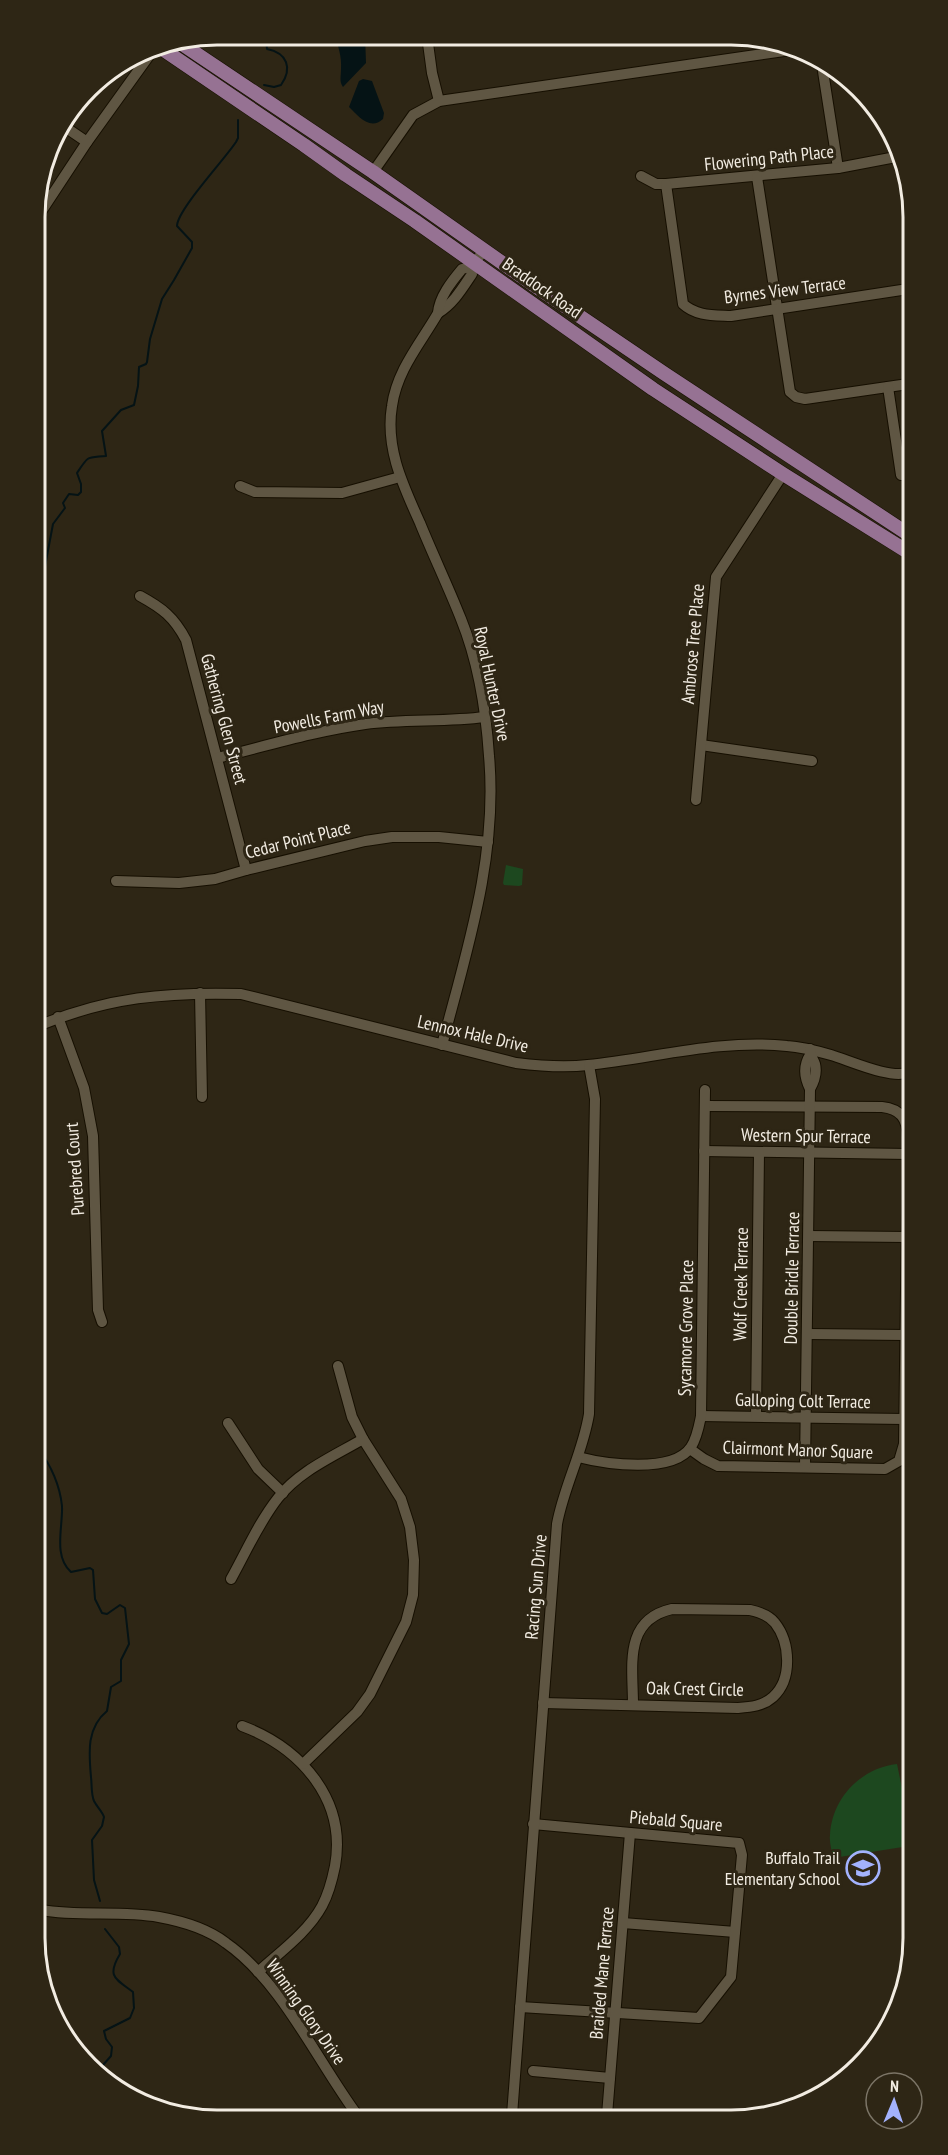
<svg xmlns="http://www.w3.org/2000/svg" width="948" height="2155" viewBox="0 0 948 2155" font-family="'PT Sans Narrow',sans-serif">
<rect width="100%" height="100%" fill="#2e2615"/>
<g fill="#1d481f">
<polygon points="506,865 523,869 522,885 519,886 504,885 503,883"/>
<path d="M897,1764l16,77 -4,5 -76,12c-1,-7 -4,-16 -3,-23 2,-37 31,-67 67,-71z"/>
</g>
<g fill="#051315">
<path d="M335,35h30l1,28 -23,24c-4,-5 -2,-11 -2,-18 1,-12 -3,-23 -6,-34z"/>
<path d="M363,79l9,2 12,32 -1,6c-13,12 -25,-3 -34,-12l10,-26z"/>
</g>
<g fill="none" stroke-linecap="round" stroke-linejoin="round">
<g stroke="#051315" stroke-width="2">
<path d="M264,85l10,2 7,-2c12,-17 6,-32 -14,-36l-1,-10 4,-4"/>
<path d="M36,586l7,-9 10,-53 12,-16 -2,-5 6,-9 9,1 3,-3v-8l-4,-11c12,-18 9,-15 29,-17l-4,-25 19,-21 13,-5 4,-19 1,-19 7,-3 1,-2 3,-23 12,-40 12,-19 18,-32v-6l-15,-16c0,-16 48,-67 59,-84l2,-4v-18"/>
<path d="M39,1450c12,15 21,36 23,56 1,21 -9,50 9,66l19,-4 3,2 2,29 7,14 5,1 13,-9 5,3 4,36 -8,16v21l-10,6 -4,24c-21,17 -18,43 -16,66 1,8 0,17 3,24 3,6 8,10 10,16l-2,9 -10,14 2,40 6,21"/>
<path d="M95,2074l16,-18 1,-9 -6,-8 -2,-8 26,-13 4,-10 -1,-16c-17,-13 -27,-15 -13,-38l-1,-7 -14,-18"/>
</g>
<g stroke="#160f01" stroke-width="12">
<g id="minor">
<polyline points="427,36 432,73 439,101"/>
<polyline points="822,65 838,168"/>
<polyline points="62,125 87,142"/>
<polyline points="373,172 413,115 439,101 791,50"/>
<polyline points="641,176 656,184 666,184 838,168 901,156"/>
<polyline points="757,177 790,392 796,397 805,399 908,384"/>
<path d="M666,184l17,120c13,12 30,11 48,12l177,-27"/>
<polyline points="39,189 50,197"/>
<polyline points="35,221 87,142 156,46"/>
<path d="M438,313c15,-9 24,-24 34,-39l-2,-7"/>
<polyline points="888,387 901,475"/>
<polyline points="240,486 255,492 342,493 400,477"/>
<path d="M140,596c22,12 34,21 46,44l60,230"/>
<polyline points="701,745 812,761"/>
<path d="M217,758c49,-12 98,-27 148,-34 40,-5 80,-2 120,-7"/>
<polyline points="696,800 716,577 783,474"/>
<polyline points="116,881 179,883 215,879 246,870 365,841 392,837 439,837 488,842"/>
<polyline points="200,993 202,1097"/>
<polyline points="58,1017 84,1088 93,1136 98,1310 102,1322"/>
<path d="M38,1026c70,-29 128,-34 203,-32l275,69c24,3 48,5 72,2 67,-7 132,-26 199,-19 15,1 30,5 44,9 20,6 60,25 79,17"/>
<path d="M442,1045c25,-95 56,-190 47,-289 -3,-46 -11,-95 -28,-137 -13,-33 -28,-64 -41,-96 -17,-38 -35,-75 -28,-117 5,-36 28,-62 46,-93 1,-16 14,-32 24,-44l8,-2 15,-17"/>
<path d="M810,1089c-6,-12 -7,-23 0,-34"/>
<polyline points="704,1151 908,1154"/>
<polyline points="809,1236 906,1237"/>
<polyline points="808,1334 905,1335"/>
<polyline points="701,1416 904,1419"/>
<polyline points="756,1416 759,1152"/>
<polyline points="228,1423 258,1469 283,1493"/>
<path d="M690,1449l14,10 14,7 167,3 14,-8 5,-17 4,-307c-1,-18 -7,-28 -26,-30l-177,-1"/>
<path d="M578,1457c27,7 95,17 113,-10 6,-9 8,-21 10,-31l4,-326"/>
<path d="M805,1467l5,-378c4,-7 7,-17 5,-25 -2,-6 -5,-8 -5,-15"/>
<path d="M231,1579c15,-27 28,-57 47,-81 21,-27 56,-42 85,-59"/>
<path d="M543,1703l195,5c13,-1 25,-2 35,-11 20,-18 17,-55 2,-74 -6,-8 -16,-11 -25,-13l-78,-1c-49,11 -39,57 -39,96"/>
<path d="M242,1726c59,22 105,74 93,140 -3,15 -6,27 -13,40 -14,26 -42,46 -64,66"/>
<polyline points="303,1764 357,1712 370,1694 406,1622 413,1595 414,1560 410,1527 401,1499 363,1439 352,1417 338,1366"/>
<path d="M41,1910c39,7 79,0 118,7 22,4 49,12 67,26 56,39 91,118 132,173"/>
<polyline points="623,1923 735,1932"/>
<polyline points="520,2007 699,2018 731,1977 742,1855 739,1843 533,1824"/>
<polyline points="533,2071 610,2078"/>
<path d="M512,2115l45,-591c7,-38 26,-72 32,-110l6,-315 -6,-34"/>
<polyline points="607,2115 630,1833"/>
</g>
</g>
<g stroke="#160f01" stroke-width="15">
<g id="major">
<polyline points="179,42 373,172 535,286 665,374 908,534"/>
<polyline points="158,46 304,145 346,175 415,221 653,389 783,474 908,552"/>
</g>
</g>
<use href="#minor" stroke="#5f5643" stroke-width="10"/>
<use href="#major" stroke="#967293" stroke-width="14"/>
</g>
<defs>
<g id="school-ring" transform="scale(1.725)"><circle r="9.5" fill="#2e2615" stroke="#a3b2fd" stroke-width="1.5"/><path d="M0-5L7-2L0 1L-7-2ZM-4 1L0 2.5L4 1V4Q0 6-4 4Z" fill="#a3b2fd"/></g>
</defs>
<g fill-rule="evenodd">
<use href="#school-ring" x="863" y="1868"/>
</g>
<g text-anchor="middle" stroke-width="6" stroke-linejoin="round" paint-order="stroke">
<g font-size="18" fill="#f2ece2" stroke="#2e2615">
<text transform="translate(769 158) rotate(-6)" y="6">Flowering Path Place</text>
<text transform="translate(542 288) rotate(35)" y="6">Braddock Road</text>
<text transform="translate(785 290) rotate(-7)" y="6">Byrnes View Terrace</text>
<text transform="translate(693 644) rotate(-85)" y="6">Ambrose Tree Place</text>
<text transform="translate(492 684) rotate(78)" y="6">Royal Hunter Drive</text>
<text transform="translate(329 717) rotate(-11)" y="6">Powells Farm Way</text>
<text transform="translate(224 719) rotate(75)" y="6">Gathering Glen Street</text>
<text transform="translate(298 840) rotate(-14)" y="6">Cedar Point Place</text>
<text transform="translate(473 1034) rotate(13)" y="6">Lennox Hale Drive</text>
<text transform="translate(806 1136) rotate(1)" y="6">Western Spur Terrace</text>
<text transform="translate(75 1169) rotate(-94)" y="6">Purebred Court</text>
<text transform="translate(792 1278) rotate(-89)" y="6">Double Bridle Terrace</text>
<text transform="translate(741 1284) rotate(-89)" y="6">Wolf Creek Terrace</text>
<text transform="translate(686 1328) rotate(-89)" y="6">Sycamore Grove Place</text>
<text transform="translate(803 1401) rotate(1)" y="6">Galloping Colt Terrace</text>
<text transform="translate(798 1450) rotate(2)" y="6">Clairmont Manor Square</text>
<text transform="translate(536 1587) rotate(-85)" y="6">Racing Sun Drive</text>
<text transform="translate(695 1689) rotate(1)" y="6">Oak Crest Circle</text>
<text transform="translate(676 1821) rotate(5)" y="6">Piebald Square</text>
<text transform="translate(602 1973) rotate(-85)" y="6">Braided Mane Terrace</text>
<text transform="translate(306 2012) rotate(55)" y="6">Winning Glory Drive</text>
</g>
<g font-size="18" fill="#f2ece2" stroke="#2e2615" text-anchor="end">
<text x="840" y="1864">Buffalo Trail<tspan x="840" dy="21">Elementary School</tspan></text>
</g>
</g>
<path d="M0 0H948V2155H0ZM217 45H731A172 172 0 0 1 903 217V1938A172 172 0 0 1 731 2110H217A172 172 0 0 1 45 1938V217A172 172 0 0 1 217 45Z" fill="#2e2615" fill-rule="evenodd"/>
<path fill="none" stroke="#f2ece2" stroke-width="3" d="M217 45H731A172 172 0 0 1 903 217V1938A172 172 0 0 1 731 2110H217A172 172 0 0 1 45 1938V217A172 172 0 0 1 217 45Z"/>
<g transform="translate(894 2101) rotate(2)"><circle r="28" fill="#2e2615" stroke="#7c7567" stroke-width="1.5"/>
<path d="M0-4.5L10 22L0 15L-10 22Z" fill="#a3b2fd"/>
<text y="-9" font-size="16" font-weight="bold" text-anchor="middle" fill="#f2ece2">N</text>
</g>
</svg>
